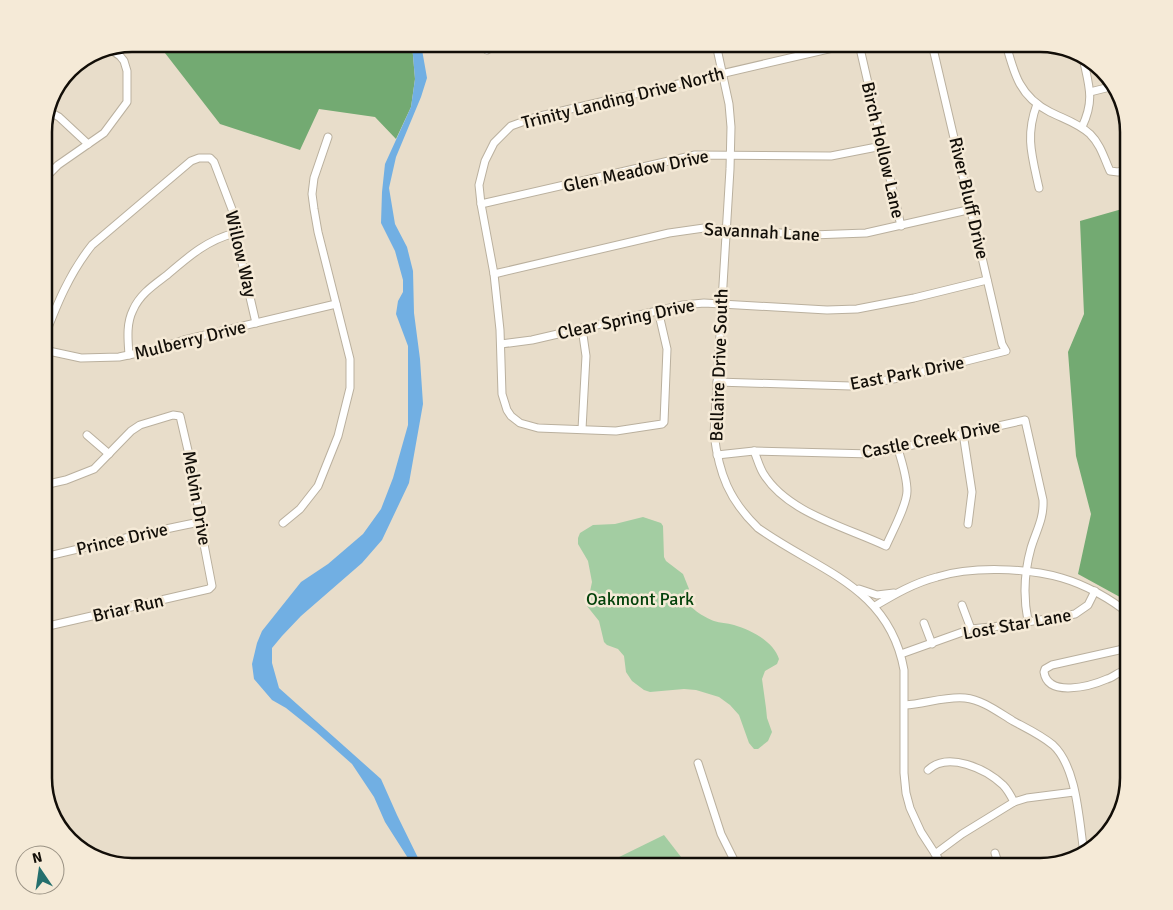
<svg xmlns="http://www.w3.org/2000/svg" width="1173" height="910" viewBox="0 0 1173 910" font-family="Signika,sans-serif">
<rect width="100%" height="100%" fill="#e8ddca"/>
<g fill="#a3cda2">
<path d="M643,517l18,6 2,3 1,31 2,4 17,13 6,15 -3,7c1,12 18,21 28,25 6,2 13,2 20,4 17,5 39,16 45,34l-2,5 -12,7 -3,8 4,29 1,10 5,14 -4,9 -10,8h-4l-5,-6 -10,-28 -9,-10 -11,-8 -23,-7 -12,-1 -34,3 -6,-2 -12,-9 -6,-9 -2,-16 -6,-7 -11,-4 -3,-3 -5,-21 -12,-15 5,-24 -4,-21 -10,-17v-6l2,-5 13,-8 22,-1z"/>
<polygon points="664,835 688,866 603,866 611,861"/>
</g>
<g fill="#73aa72">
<polygon points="158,44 412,44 415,79 411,107 396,139 375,117 319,109 300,150 220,124"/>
<polygon points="1129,207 1129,602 1078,574 1091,514 1076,456 1068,352 1084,314 1080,221"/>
</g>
<polygon fill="#71afe3" points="412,44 421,44 427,78 421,97 396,157 389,188 395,224 407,247 413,271 414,313 420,359 423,404 409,483 382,540 362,563 301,616 282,636 272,648 272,663 279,688 381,779 397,815 422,866 413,866 385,822 374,797 352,764 316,732 286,708 272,700 254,679 252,664 257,643 262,631 301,582 328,564 363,534 381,509 393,478 408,425 408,346 396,314 398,301 403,292 403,280 395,251 381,223 382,192 385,164 411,107 415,79"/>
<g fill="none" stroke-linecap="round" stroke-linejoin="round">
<g stroke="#bab09e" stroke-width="9">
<g id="minor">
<path d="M716,44l13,60 2,23 -1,42 -16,265c5,40 15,66 44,94 60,43 131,58 146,142v103l2,20 4,15 11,24 22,34"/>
<polyline points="859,44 901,226"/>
<path d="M1006,44c8,30 14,53 44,68 14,7 28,11 40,22 11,11 14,24 20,37l8,1 11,-3"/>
<polyline points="487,50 498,44"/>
<polyline points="1090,92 1114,86"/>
<path d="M1037,104c-12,32 -5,52 2,84"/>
<polyline points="48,111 59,117 88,144"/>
<path d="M1082,127c13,-27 7,-41 1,-69"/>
<polyline points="44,179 58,165 104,133 127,102 127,71 124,61 120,56 113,51"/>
<polyline points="481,204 695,155 831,156 882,146"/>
<polyline points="494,274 669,233 704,228 812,235 866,233 972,209"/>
<polyline points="658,310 667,349 664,422 662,424 616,431 538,428 520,423 511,416 507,410 502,394 500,330 494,274 481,204 479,185 485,161 494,143 511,126 536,117 850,44"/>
<polyline points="582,328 586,356 582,429"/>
<path d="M44,338c13,-34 25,-64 48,-93l99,-84 8,-3h11l4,4 19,50 2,21 21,90"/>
<polyline points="501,344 532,340 683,305 704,303 827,310 857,309 914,298 987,280"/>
<polyline points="44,350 81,358 119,357 157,349 184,340 336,304"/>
<path d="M129,355c-1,-15 -3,-31 4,-45 7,-16 21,-25 34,-35 21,-18 40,-35 68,-42"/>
<polyline points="717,382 851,386 899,378 1006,351 1002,344 991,296 932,44"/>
<polyline points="963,433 972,492 968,524"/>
<polyline points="87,435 109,454"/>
<path d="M754,451c3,7 5,15 9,22 24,40 83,54 123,73 6,-14 21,-41 21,-55 0,-14 -5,-29 -9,-42"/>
<path d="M717,455l37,-4 118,3 153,-34 18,80c1,19 -7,31 -12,48 -7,25 -8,48 -3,73"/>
<polyline points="283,523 300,509 318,486 338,436 350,388 350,359 318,232 314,209 312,194 314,178 328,137"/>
<path d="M44,557c52,-12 104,-25 156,-35"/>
<polyline points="859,589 877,595 894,593"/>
<polyline points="962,605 971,629"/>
<path d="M875,606c20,-12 39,-23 62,-29 35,-11 90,-9 125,1 24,7 49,21 67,36"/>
<polyline points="924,623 932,644"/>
<polyline points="44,627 209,589 212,586 202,534 193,472 180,416 173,415 140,425 131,431 94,469 66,480 44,485"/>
<path d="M1129,646l-10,4 -67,15 -7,4 -1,3c4,26 47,14 63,7 5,-1 10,-6 14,-7 3,-1 6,0 8,1"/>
<polyline points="901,654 971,629 1010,625 1075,614 1088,605 1095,591"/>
<path d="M905,705c19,-1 41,-9 60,-7 18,2 33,14 48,23 13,7 28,14 40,24 24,22 26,76 31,108"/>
<polyline points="698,763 721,834 737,866"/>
<path d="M928,770c20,-19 58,-1 75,15 5,5 8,11 11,17"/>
<polyline points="995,853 999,866"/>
<polyline points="935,854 962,834 1014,802 1027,798 1074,792"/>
</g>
</g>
<use href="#minor" stroke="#fff" stroke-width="7"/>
</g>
<g text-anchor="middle" stroke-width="5" stroke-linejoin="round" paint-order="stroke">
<g font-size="18" fill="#120e08" stroke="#f5ead7">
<text transform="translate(623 98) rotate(-14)" y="6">Trinity Landing Drive North</text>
<text transform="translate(883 150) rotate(77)" y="6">Birch Hollow Lane</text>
<text transform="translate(636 171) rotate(-12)" y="6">Glen Meadow Drive</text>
<text transform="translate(969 198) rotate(77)" y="6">River Bluff Drive</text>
<text transform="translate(762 232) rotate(3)" y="6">Savannah Lane</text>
<text transform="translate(241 254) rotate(77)" y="6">Willow Way</text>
<text transform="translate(626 319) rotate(-12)" y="6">Clear Spring Drive</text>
<text transform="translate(190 340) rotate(-14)" y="6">Mulberry Drive</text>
<text transform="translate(719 365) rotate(-88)" y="6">Bellaire Drive South</text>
<text transform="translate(907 373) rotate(-11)" y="6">East Park Drive</text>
<text transform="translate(931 439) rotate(-11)" y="6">Castle Creek Drive</text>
<text transform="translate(197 498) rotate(80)" y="6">Melvin Drive</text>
<text transform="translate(122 539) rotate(-13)" y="6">Prince Drive</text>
<text transform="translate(128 608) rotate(-13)" y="6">Briar Run</text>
<text transform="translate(1017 624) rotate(-10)" y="6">Lost Star Lane</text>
</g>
<g font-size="18" fill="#024109" stroke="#f5ead7">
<text x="640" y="605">Oakmont Park</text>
</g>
</g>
<path d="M0 0H1173V910H0ZM132 52H1040A80 80 0 0 1 1120 132V778A80 80 0 0 1 1040 858H132A80 80 0 0 1 52 778V132A80 80 0 0 1 132 52Z" fill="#f5ead7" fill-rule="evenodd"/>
<path fill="none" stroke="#120e08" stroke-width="2.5" d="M132 52H1040A80 80 0 0 1 1120 132V778A80 80 0 0 1 1040 858H132A80 80 0 0 1 52 778V132A80 80 0 0 1 132 52Z"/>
<g transform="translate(40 870) rotate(347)"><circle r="24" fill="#f5ead7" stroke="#9a9284"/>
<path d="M0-4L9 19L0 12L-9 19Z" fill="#246f6d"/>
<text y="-8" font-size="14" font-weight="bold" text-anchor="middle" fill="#120e08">N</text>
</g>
</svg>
